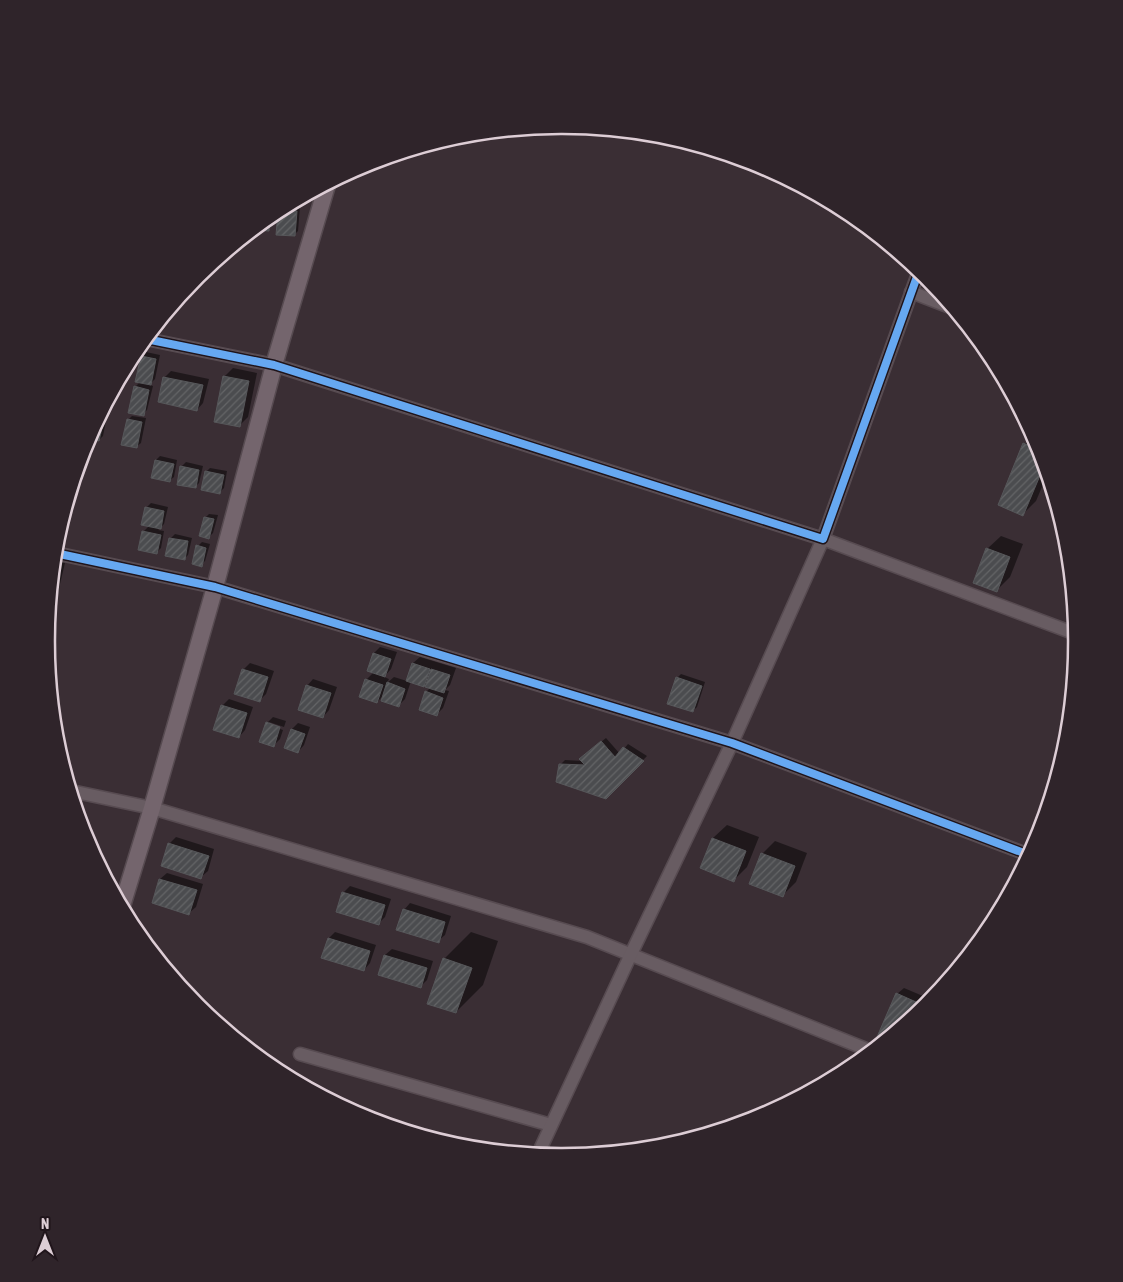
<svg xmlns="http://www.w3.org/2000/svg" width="1123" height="1282" viewBox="0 0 1123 1282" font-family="'Asap Condensed',sans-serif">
<defs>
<pattern id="building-hatch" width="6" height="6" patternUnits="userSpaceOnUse" patternTransform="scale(1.25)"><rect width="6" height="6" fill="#4b4c4f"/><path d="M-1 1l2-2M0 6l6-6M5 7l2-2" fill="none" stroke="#646567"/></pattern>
</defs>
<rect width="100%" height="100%" fill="#3a2e34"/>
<g fill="#0007">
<polygon points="288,206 300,207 298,231 294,235 280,210"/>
<polygon points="273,214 272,226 268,230 255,229"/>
<polygon points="146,352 160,355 155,379 149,385 153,386 147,410 143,414 135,387 141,381 137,381 142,356"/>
<polygon points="233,368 257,373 248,417 239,426 224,377"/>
<polygon points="171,371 209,379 203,403 197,410 159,401 165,377"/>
<polygon points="114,391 111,403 107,407 105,407"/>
<polygon points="103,410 108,411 103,436 99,440 89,438"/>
<polygon points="132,416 146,418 141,443 136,447 128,420"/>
<polygon points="1033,436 1038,444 1047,475 1036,501 1023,514 1025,444"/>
<polygon points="160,456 177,460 174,477 169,481 156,460"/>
<polygon points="186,462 203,466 199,483 195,487 182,466"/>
<polygon points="210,468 227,471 224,488 220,492 206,472"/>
<polygon points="151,503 168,507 164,524 158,530 164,531 161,548 156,553 143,532 149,526 143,524 147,507"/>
<polygon points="209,514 218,515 213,533 209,537 205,518"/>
<polygon points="175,534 192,538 188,555 184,559 167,555 171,538"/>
<polygon points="1001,536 1023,544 1010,577 997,590 987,549"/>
<polygon points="202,542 210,544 205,561 201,565 198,546"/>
<polygon points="54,561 65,563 46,643 46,641"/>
<polygon points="380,647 397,652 391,669 384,677 389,679 387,683 394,677 407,681 413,663 420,657 456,668 450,685 445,690 449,691 443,708 437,714 426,692 431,687 411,681 405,699 399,705 384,695 377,702 366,680 374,672 368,670 374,653"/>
<polygon points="250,663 274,671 266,694 259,701 243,670"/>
<polygon points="681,674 705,682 697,707 693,711 677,678"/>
<polygon points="313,679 337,687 329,710 323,717 307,686"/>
<polygon points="229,699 253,707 245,730 239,737 222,706"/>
<polygon points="273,717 286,721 284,727 269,722 269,725 283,730 280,739 273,746 267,723"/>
<polygon points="298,723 310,727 304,745 298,752 292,729"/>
<polygon points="606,738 620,754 628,744 647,756 606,798 561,764 565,760 583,761 585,755"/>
<polygon points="727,825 759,837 747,867 734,880 702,868 713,838"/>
<polygon points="176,837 214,849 208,871 201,877 169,844"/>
<polygon points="775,841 807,853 796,882 782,896 762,854"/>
<polygon points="167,873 203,884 196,907 189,913 160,879"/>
<polygon points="350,886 391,899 385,917 379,923 343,893"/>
<polygon points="410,903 451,916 445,935 438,941 404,910"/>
<polygon points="335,932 376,945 370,963 364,970 329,938"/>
<polygon points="471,932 498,941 483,985 456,1012 444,959"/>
<polygon points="392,949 433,961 427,980 420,987 379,974 385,955"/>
<polygon points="904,988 930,999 929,1001 885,1039 879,1036 897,994"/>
</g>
<g fill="url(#building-hatch)" stroke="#56575a">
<polygon points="281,209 297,211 295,236 276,235 278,211"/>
<polygon points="270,217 269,231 254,230"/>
<polygon points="141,356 156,359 151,385 135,382"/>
<polygon points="223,376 249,381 240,427 214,422"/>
<polygon points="163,377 203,385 197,411 158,402"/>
<polygon points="134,386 149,390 144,416 128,413"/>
<polygon points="101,414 105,415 99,441 88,439"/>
<polygon points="127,419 142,422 137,448 121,445"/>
<polygon points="1023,443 1039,450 1044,466 1023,516 998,505"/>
<polygon points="155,460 174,464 170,482 151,478"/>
<polygon points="180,466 199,470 196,488 177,485"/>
<polygon points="205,471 224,475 220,494 201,490"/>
<polygon points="145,507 164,511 161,529 141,525"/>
<polygon points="204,517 214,519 209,539 199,536"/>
<polygon points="142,531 161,535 157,554 138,550"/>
<polygon points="169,538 188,541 185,560 165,556"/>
<polygon points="196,545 206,548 202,567 192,564"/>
<polygon points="986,548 1010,557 997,592 973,583"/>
<polygon points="53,568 59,569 49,612"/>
<polygon points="373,653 391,659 385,677 367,671"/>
<polygon points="412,663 430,669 424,687 406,681"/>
<polygon points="242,669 268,677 260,702 234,694"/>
<polygon points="431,669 450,675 444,693 425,687"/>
<polygon points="676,677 702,686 693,712 667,704"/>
<polygon points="365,679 383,685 377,703 359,697"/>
<polygon points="387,682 405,689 399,707 381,701"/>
<polygon points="306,685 331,693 323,718 298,710"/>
<polygon points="425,691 443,698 437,716 419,710"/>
<polygon points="221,705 247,713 239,738 213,730"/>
<polygon points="266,722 280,727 274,747 259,742"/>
<polygon points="291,729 305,734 298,753 284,748"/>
<polygon points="601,741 615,757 623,747 644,761 606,799 556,782 559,764 585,765 579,759"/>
<polygon points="712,838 746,851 734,882 700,868"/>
<polygon points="168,843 209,856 201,879 161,866"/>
<polygon points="761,853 795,866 783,897 749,884"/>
<polygon points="159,879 197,890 189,915 152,903"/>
<polygon points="342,892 385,905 379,925 336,912"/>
<polygon points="403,909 445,922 439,943 396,930"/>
<polygon points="328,938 370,951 364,971 321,958"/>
<polygon points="384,955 427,968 421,988 378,975"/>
<polygon points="443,958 472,968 456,1013 427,1004"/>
<polygon points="896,993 925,1006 884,1039 877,1037"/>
</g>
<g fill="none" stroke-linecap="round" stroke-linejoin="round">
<g stroke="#574b51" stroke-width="15">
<g id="street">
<polyline points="911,292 950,307"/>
<polyline points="146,339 274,365 823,539 919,271"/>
<polyline points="55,553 215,587 732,743 1029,855"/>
<polyline points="71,791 152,808 587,937 871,1051"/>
<polyline points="300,1054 551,1125"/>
<polyline points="538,1154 631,954 732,743 823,539 1076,634"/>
</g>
</g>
<g stroke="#574b51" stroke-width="19">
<polyline id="secondary" points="122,906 152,808 215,587 274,365 327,185"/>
</g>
<use href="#street" stroke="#685c62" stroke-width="12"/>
<use href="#secondary" stroke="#74656d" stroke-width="16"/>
<g stroke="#20151b" stroke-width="11">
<g id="cycleway">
<polyline points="146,339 274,365 823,539 919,271"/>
<polyline points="55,553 215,587 732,743 1029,855"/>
</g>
</g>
<use href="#cycleway" stroke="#66a8f1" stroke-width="8"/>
</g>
<path d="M0 0H1123V1282H0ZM561 134H562A506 506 0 0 1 1068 640V642A506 506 0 0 1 562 1148H561A506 506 0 0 1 55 642V640A506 506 0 0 1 561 134Z" fill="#2f242a" fill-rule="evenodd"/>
<path fill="none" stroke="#ddcdd5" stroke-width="2.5" d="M561 134H562A506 506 0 0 1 1068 640V642A506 506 0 0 1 562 1148H561A506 506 0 0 1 55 642V640A506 506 0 0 1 561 134Z"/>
<g transform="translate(45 1237)" stroke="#20151b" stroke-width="4" paint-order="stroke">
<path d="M0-4L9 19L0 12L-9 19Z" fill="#ddcdd5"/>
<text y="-8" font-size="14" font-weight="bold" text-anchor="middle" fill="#ddcdd5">N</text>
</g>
</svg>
